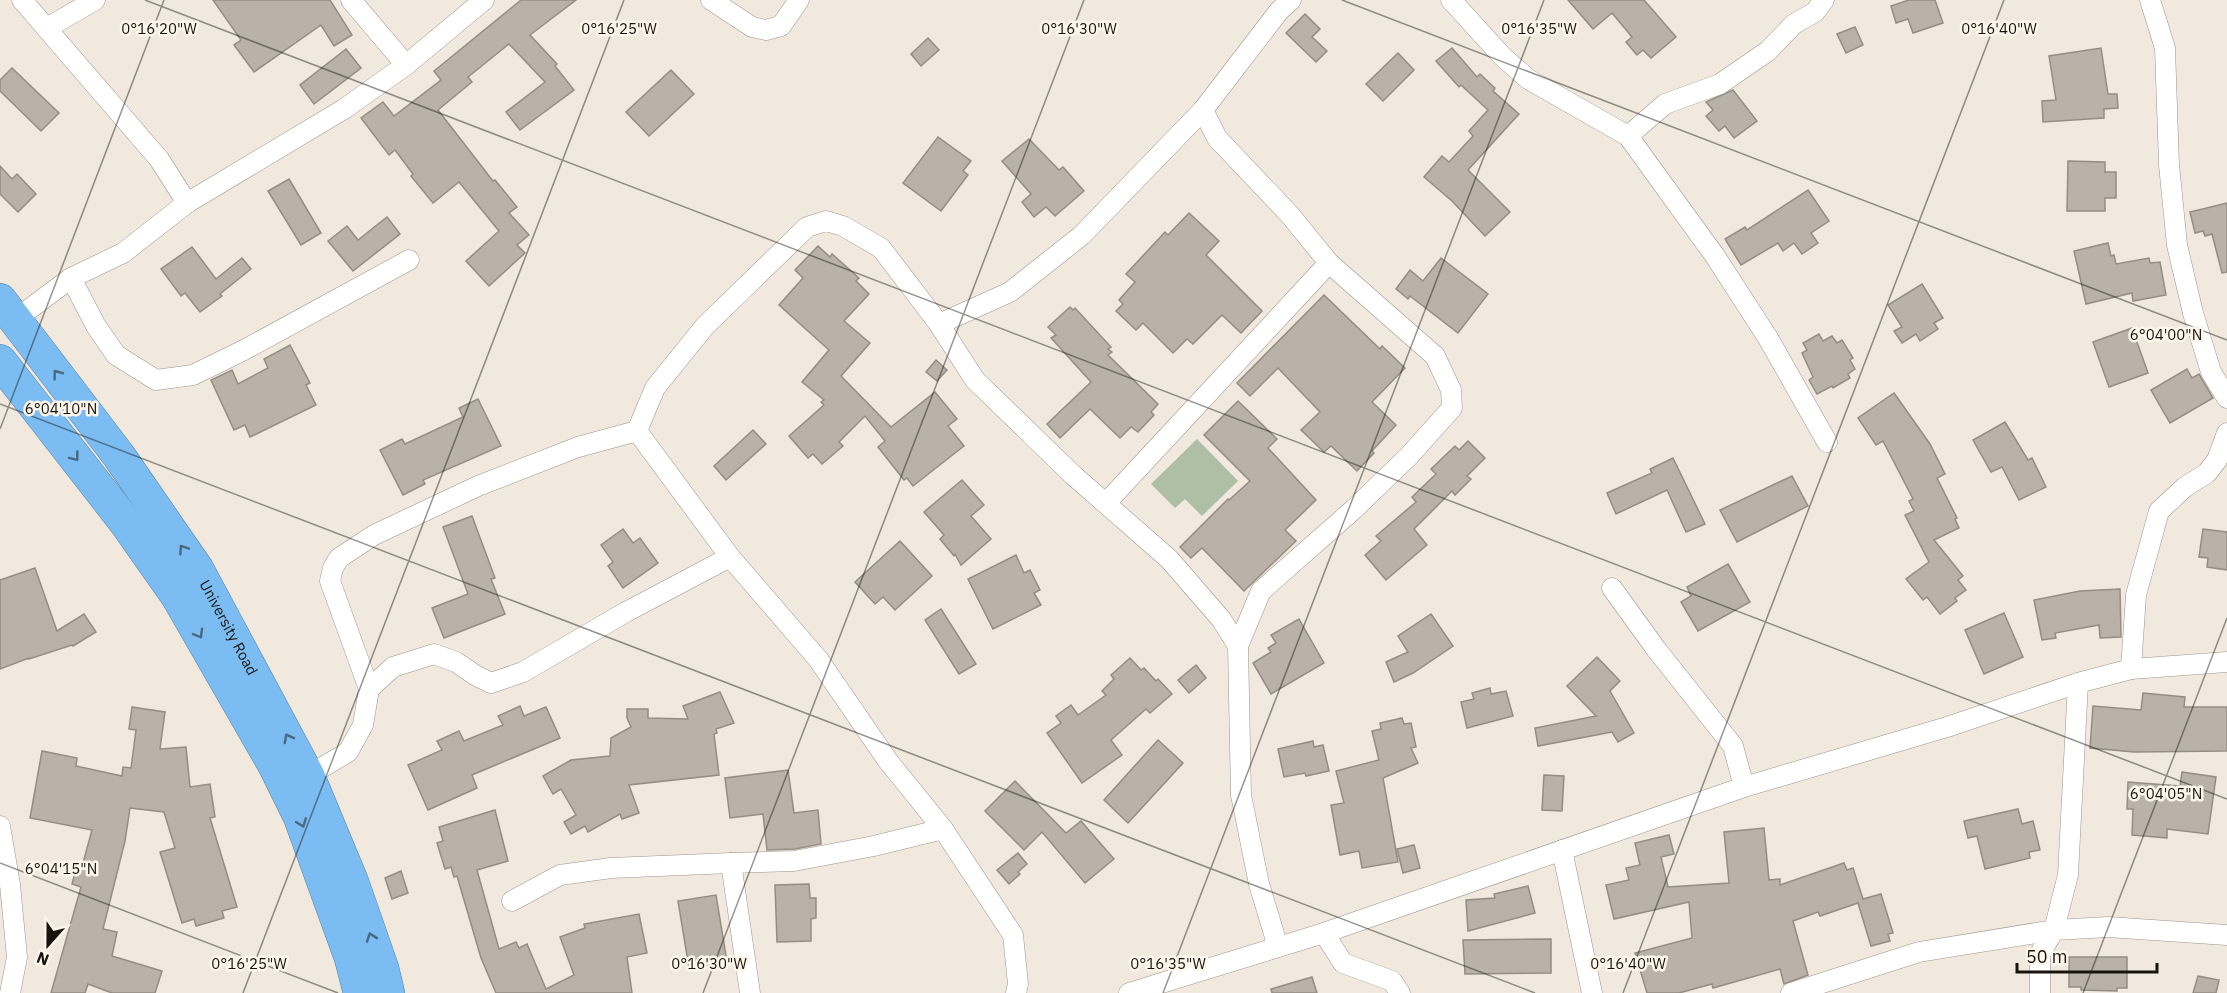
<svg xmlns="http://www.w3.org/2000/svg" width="2227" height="993" viewBox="0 0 2227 993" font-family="'IBM Plex Sans',sans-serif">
<rect width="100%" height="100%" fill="#f1e9de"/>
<polygon fill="#aebfa5" points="1197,439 1238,481 1202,516 1185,499 1175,508 1151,484"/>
<g fill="#bab2a8" stroke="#958d83" stroke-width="1.5">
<polygon points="213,0 330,0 352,35 334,46 321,25 254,72 234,45 241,40"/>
<polygon points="521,0 576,0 530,35 557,64 555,66 574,90 520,130 506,112 545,82 509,44 468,77 472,82 438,110 493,181 495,180 517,207 509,213 529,235 517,245 525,253 489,286 466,261 499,231 459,182 433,203 411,176 413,174 395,150 389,155 361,118 383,102 394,116 441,80 434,71"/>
<polygon points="1568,0 1644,0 1676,37 1651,58 1643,50 1637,55 1626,42 1632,37 1612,13 1593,29"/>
<polygon points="1909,0 1935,0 1943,23 1913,33 1908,19 1896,23 1891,6"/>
<polygon points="1305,14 1320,29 1312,37 1327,51 1316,62 1286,33"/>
<polygon points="1855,27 1863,45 1846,53 1837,34"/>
<polygon points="928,38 939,50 921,66 911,54"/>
<polygon points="1452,48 1477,77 1480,74 1495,88 1493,91 1519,114 1468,170 1510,212 1485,236 1452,201 1424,177 1442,156 1449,162 1473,136 1469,131 1488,110 1461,85 1459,87 1436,61"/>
<polygon points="2101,48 2108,94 2117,94 2118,108 2104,109 2104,118 2043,122 2042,101 2056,100 2049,56"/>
<polygon points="346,49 361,68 314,104 300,85"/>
<polygon points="1398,53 1414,70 1383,101 1366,84"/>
<polygon points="12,68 59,113 41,131 0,91 0,80"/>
<polygon points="671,70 694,94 649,136 626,112"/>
<polygon points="1733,90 1757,121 1734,138 1725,126 1719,131 1706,116 1713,110 1706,102"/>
<polygon points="938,137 971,161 963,171 968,175 941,211 903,183"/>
<polygon points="1029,139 1059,170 1063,167 1084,191 1055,216 1046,207 1034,217 1022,202 1031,194 1002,161"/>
<polygon points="2068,161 2105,162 2105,172 2116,172 2116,198 2105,198 2105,211 2067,211"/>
<polygon points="0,166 12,179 17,174 36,194 18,212 0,194"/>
<polygon points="289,179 321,233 301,245 268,191"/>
<polygon points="1808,190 1829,221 1811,233 1818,243 1802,254 1794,243 1783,251 1778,243 1741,265 1725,239 1745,227 1747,230"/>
<polygon points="2227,203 2227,272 2222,273 2212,234 2205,236 2203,231 2195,233 2190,212"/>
<polygon points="1189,213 1219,241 1206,255 1262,311 1241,333 1222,315 1193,344 1187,339 1173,353 1143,323 1136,330 1116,311 1123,304 1119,300 1135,282 1126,274 1165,232 1168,235"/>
<polygon points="387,217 400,234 353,271 328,241 347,226 358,240"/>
<polygon points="2108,243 2111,256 2114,255 2116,264 2149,258 2150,263 2160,262 2166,295 2133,301 2132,293 2086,304 2074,251"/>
<polygon points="818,246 830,257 832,254 859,278 856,281 869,294 844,321 870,343 841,376 891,427 935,392 957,419 948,426 964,446 913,486 907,478 904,480 878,447 885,441 865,416 839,442 843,446 822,464 813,454 808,458 789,436 824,405 821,402 824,400 802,382 829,350 779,305 803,278 795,270"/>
<polygon points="192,247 216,279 242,258 251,269 220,294 222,296 200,312 185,293 181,296 161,269"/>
<polygon points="1441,258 1488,294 1458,333 1410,296 1408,299 1396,289 1410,270 1423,281"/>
<polygon points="1922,284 1943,318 1934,323 1938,329 1920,341 1916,334 1902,343 1894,331 1902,327 1888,305"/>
<polygon points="1324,295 1380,349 1382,346 1405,368 1372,402 1396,425 1372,451 1374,453 1357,471 1331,446 1324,452 1301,430 1320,412 1278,368 1250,396 1237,383"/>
<polygon points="1070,307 1073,310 1075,308 1111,347 1108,349 1112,352 1108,355 1158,404 1151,412 1154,415 1138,432 1131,427 1120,438 1090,409 1060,438 1047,424 1091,382 1051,338 1056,335 1048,327"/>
<polygon points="2132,328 2148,373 2109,387 2093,342"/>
<polygon points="1819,334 1823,341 1832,336 1837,343 1842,340 1853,358 1850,360 1855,369 1848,374 1850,378 1833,388 1832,386 1817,394 1809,380 1813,377 1802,353 1807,350 1803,343"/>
<polygon points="290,345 310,383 306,385 316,405 250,437 245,425 234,430 211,380 232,370 238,384 268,368 264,359"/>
<polygon points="936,360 947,370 937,381 926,372"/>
<polygon points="2187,369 2192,378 2199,374 2213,398 2170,423 2151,390"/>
<polygon points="1894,393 1930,444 1945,474 1937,478 1957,518 1955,519 1959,528 1934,540 1963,576 1958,580 1966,590 1955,598 1957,601 1940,614 1927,597 1923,600 1906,579 1929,562 1905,515 1914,511 1909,501 1913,499 1883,441 1876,445 1858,418"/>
<polygon points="478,399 501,446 423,480 425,484 403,495 380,450 402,439 405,444 463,417 459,408"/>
<polygon points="1238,401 1277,439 1268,448 1316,500 1285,530 1296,541 1244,591 1202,548 1191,558 1180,547 1228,499 1229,500 1250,481 1204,435"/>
<polygon points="2005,422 2028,460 2032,458 2046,487 2019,500 2002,467 1991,472 1973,440"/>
<polygon points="753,430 766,444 726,480 714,466"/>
<polygon points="1468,441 1485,458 1467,476 1471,479 1455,495 1452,491 1414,529 1427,545 1386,580 1365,555 1381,541 1376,536 1416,502 1412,497 1436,474 1431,469 1455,446 1459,450"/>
<polygon points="1673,458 1705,524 1686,532 1667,490 1616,514 1607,493 1652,473 1650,469"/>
<polygon points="1792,476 1808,506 1737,542 1720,510"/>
<polygon points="962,480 984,505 971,516 991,539 961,565 955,554 954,556 940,539 944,535 924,512"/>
<polygon points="472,516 495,578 491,579 505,614 444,638 432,608 468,594 443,527"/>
<polygon points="623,529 633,543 640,538 658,563 623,588 608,566 613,562 601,545"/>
<polygon points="2203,529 2227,532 2227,570 2207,567 2208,558 2199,557"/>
<polygon points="900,541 932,576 895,610 883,597 875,604 855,582"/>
<polygon points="1016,555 1024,573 1030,570 1040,590 1034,593 1041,605 993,629 968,579"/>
<polygon points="1728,564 1750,602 1698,631 1681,602 1691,596 1687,587"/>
<polygon points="35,568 57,631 84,614 96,632 73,646 72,645 29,659 29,658 0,669 0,580"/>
<polygon points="2120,589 2121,637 2100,638 2099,625 2055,633 2056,638 2042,640 2034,600 2080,591"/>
<polygon points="941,609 976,664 959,674 925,620"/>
<polygon points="2004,613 2023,657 1984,674 1965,630"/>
<polygon points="1431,614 1453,646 1413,673 1394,682 1386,662 1408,652 1398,636"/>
<polygon points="1299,619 1324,663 1271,694 1253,663 1271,652 1268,648 1276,643 1271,635"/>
<polygon points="1597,657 1620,681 1610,691 1634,733 1618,742 1612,732 1538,746 1535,728 1596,716 1567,686"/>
<polygon points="1130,658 1141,670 1144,668 1156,681 1158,679 1172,694 1150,713 1146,709 1111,740 1122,755 1082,783 1047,733 1061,723 1056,716 1071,705 1078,715 1106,695 1102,691 1114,679 1111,675"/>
<polygon points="1196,665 1206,678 1189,693 1178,680"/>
<polygon points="1490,688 1491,694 1506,691 1513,716 1467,728 1461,702 1474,699 1472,693"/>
<polygon points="720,692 734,723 716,729 717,733 714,734 719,775 629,785 639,813 622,819 620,814 588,832 585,826 571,834 564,822 576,815 561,789 553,794 543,776 571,760 610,756 611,738 631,727 627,718 627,709 648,709 648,718 688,719 683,706"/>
<polygon points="2143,693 2185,697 2184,707 2227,707 2227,751 2134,752 2090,748 2093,706 2141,710"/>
<polygon points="520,706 524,716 546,707 560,738 472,775 477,788 428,810 408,765 442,750 437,741 459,731 464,741 503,725 498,716"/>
<polygon points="132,707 165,712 160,749 186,747 190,787 210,784 215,817 210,818 237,907 222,911 224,918 196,926 194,919 182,923 160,852 175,848 164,812 130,808 125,841 103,929 117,932 112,956 162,971 155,993 112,993 88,984 85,993 51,993 81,887 72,884 78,862 83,863 92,830 30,818 42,751 77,758 76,766 122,776 123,767 131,768 136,730 129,729"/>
<polygon points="1402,718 1404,724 1411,723 1416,747 1411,748 1418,763 1383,778 1398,862 1362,868 1359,851 1340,855 1331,805 1344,803 1336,771 1379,760 1372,731 1381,729 1380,723"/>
<polygon points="1158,740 1183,763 1128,823 1104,800"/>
<polygon points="1313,741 1314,747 1323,745 1329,771 1306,776 1305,773 1284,777 1278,749"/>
<polygon points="788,770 794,813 818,810 821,844 795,849 767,850 763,814 730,818 725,778"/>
<polygon points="2182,772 2216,777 2208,834 2167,829 2167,838 2132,835 2133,809 2127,809 2128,782 2180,786"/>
<polygon points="1544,775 1564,776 1562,811 1542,810"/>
<polygon points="1015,781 1066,833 1081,821 1114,859 1085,883 1042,832 1024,850 985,811"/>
<polygon points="2018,809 2022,824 2033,821 2040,850 2029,852 2030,858 1985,869 1977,836 1968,838 1964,821"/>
<polygon points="495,810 508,861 477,870 499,949 516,942 519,948 527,944 546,989 574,975 560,937 585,928 584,924 639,914 647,953 627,957 632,993 496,993 481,958 457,876 454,877 451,867 445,869 437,843 443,841 439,827"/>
<polygon points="1764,828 1769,880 1780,879 1780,885 1844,863 1847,870 1853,868 1863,899 1881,894 1893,933 1888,934 1890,941 1871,946 1858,903 1820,916 1818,912 1793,921 1808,975 1784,984 1780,969 1713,988 1712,984 1679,993 1647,993 1635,953 1692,938 1689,902 1614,919 1606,885 1629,880 1626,868 1640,865 1635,843 1669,835 1674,854 1661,857 1668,887 1729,883 1724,832"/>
<polygon points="1414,845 1420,868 1403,873 1397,849"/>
<polygon points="1018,853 1027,864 1018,872 1020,874 1009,884 997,870"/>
<polygon points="401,871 408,893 392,899 385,878"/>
<polygon points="809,884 810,898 816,898 816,918 811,919 811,941 777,942 775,885"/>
<polygon points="1528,886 1535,913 1468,931 1466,900 1495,898 1494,894"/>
<polygon points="716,895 727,962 689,968 678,901"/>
<polygon points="1551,939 1551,973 1465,974 1463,940"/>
<polygon points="2069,957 2127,957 2127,988 2117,988 2117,991 2081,990 2081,987 2069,987"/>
<polygon points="2198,976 2219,980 2216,993 2193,993"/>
<polygon points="1312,977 1317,993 1272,993 1271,989"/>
</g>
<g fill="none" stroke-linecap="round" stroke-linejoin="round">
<g stroke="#9c948a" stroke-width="21">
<g id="street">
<polyline points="22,0 159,159 187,203"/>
<polyline points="351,0 406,65"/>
<polyline points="711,0 752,27 766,30 781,26 799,0"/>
<polyline points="1451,0 1502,56 1528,79 1628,136 1715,256 1768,338 1827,442"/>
<polyline points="2150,0 2165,48 2169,165 2177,245 2193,313 2211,372 2227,398"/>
<polyline points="47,28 95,0"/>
<polyline points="1203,110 1217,138 1290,215 1329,263 1435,356 1451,390 1452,408 1409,456 1354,509 1261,591 1238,646"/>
<polyline points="1628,136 1665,104 1720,84 1768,51 1794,24 1815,12 1824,0"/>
<polyline points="71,278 96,326 116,355 156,380 193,375 244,350 409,260"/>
<polyline points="16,319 71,278 123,253 187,203 344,109 406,65 484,0"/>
<polyline points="939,324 1010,292 1082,235 1203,110 1279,11 1291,0"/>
<polyline points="1106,503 1329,263"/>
<polyline points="1612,588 1656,649 1733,746 1744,787"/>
<polyline points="2131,669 2136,595 2159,511 2185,487 2207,473 2217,460 2227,433"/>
<polyline points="369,689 330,581 333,568 339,558 374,535 478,486 578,447 637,431"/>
<polyline points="308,776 348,752 363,725 369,689 393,667 434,654 456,662 475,675 491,683 523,672 626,612 730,557"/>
<polyline points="0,826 10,885 17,957 10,993"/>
<polyline points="1562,850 1592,993"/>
<polyline points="512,901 560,875 611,868 731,863"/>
<polyline points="1324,933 1343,963 1392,981 1400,993"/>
<polyline points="750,993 731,863 794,861 874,846 943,829"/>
<polyline points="1016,993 1018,984 1013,935 943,829 888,761 818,659 730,557 637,431 655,388 705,326 807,227 826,221 843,226 881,248 939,324 975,380 1073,475 1169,559 1221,619 1238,646 1241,795 1259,884 1278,947"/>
<polyline points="1129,993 1324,933 1744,787 1947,727 2078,683 2131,669 2227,662"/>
<polyline points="1791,993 1919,952 2054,930 2108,927 2227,935"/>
<polyline points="2040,993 2040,954 2054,930 2068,875 2078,683"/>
</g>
</g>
<g stroke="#5882a3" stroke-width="34">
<g id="highway">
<path id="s1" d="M0,300l119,156 78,113 111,207 44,106 30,86 6,25"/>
<polyline points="0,361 126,523 178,597 275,766 300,817 351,958 360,993"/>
</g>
</g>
<use href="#street" stroke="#fff" stroke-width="20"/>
<use href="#highway" stroke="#7bbdf2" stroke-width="33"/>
</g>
<defs><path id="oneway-chevron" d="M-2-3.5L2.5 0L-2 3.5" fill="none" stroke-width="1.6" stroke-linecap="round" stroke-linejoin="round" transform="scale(1.5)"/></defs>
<g stroke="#496881">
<use href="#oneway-chevron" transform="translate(57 374) rotate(-127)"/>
<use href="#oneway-chevron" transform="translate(75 457) rotate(52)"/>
<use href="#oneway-chevron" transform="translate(183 549) rotate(-124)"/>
<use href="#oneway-chevron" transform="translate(199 634) rotate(60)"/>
<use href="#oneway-chevron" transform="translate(288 738) rotate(-118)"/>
<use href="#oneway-chevron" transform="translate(302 823) rotate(69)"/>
<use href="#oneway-chevron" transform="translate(371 937) rotate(-109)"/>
</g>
<path fill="none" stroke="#171410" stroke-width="1.5" stroke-opacity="0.45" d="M145,0l2082,799M1342,0l885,340M0,404l1535,589M0,429l164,-429M0,863l338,130M243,993l381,-993M703,993l381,-993M1163,993l381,-993M1623,993l381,-993M2083,993l144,-375"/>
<g text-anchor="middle" stroke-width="5" stroke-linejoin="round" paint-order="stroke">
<g font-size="15" fill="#171410" stroke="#fff6eb">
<text dy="5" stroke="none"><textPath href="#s1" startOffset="400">University Road</textPath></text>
</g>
</g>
<g font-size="15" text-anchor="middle" fill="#171410" stroke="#fff6eb" stroke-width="5" stroke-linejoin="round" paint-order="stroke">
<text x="159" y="34">0°16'20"W</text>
<text x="619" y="34">0°16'25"W</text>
<text x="1079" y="34">0°16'30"W</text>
<text x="1539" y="34">0°16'35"W</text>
<text x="1999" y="34">0°16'40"W</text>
<text x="2166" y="340">6°04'00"N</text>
<text x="61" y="414">6°04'10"N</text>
<text x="2166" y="799">6°04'05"N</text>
<text x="61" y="874">6°04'15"N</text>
<text x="249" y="969">0°16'25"W</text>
<text x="709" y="969">0°16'30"W</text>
<text x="1168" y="969">0°16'35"W</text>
<text x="1628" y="969">0°16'40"W</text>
</g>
<g transform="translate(48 945) rotate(201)" stroke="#fff6eb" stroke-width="4.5" paint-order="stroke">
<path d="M0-4.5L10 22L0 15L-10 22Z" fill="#171410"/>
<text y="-9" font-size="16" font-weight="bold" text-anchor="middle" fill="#171410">N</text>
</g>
<path d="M2017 963v9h140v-9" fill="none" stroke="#171410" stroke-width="3"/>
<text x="2026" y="963" font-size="18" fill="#171410" stroke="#fff6eb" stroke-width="4.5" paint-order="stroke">50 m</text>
</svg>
